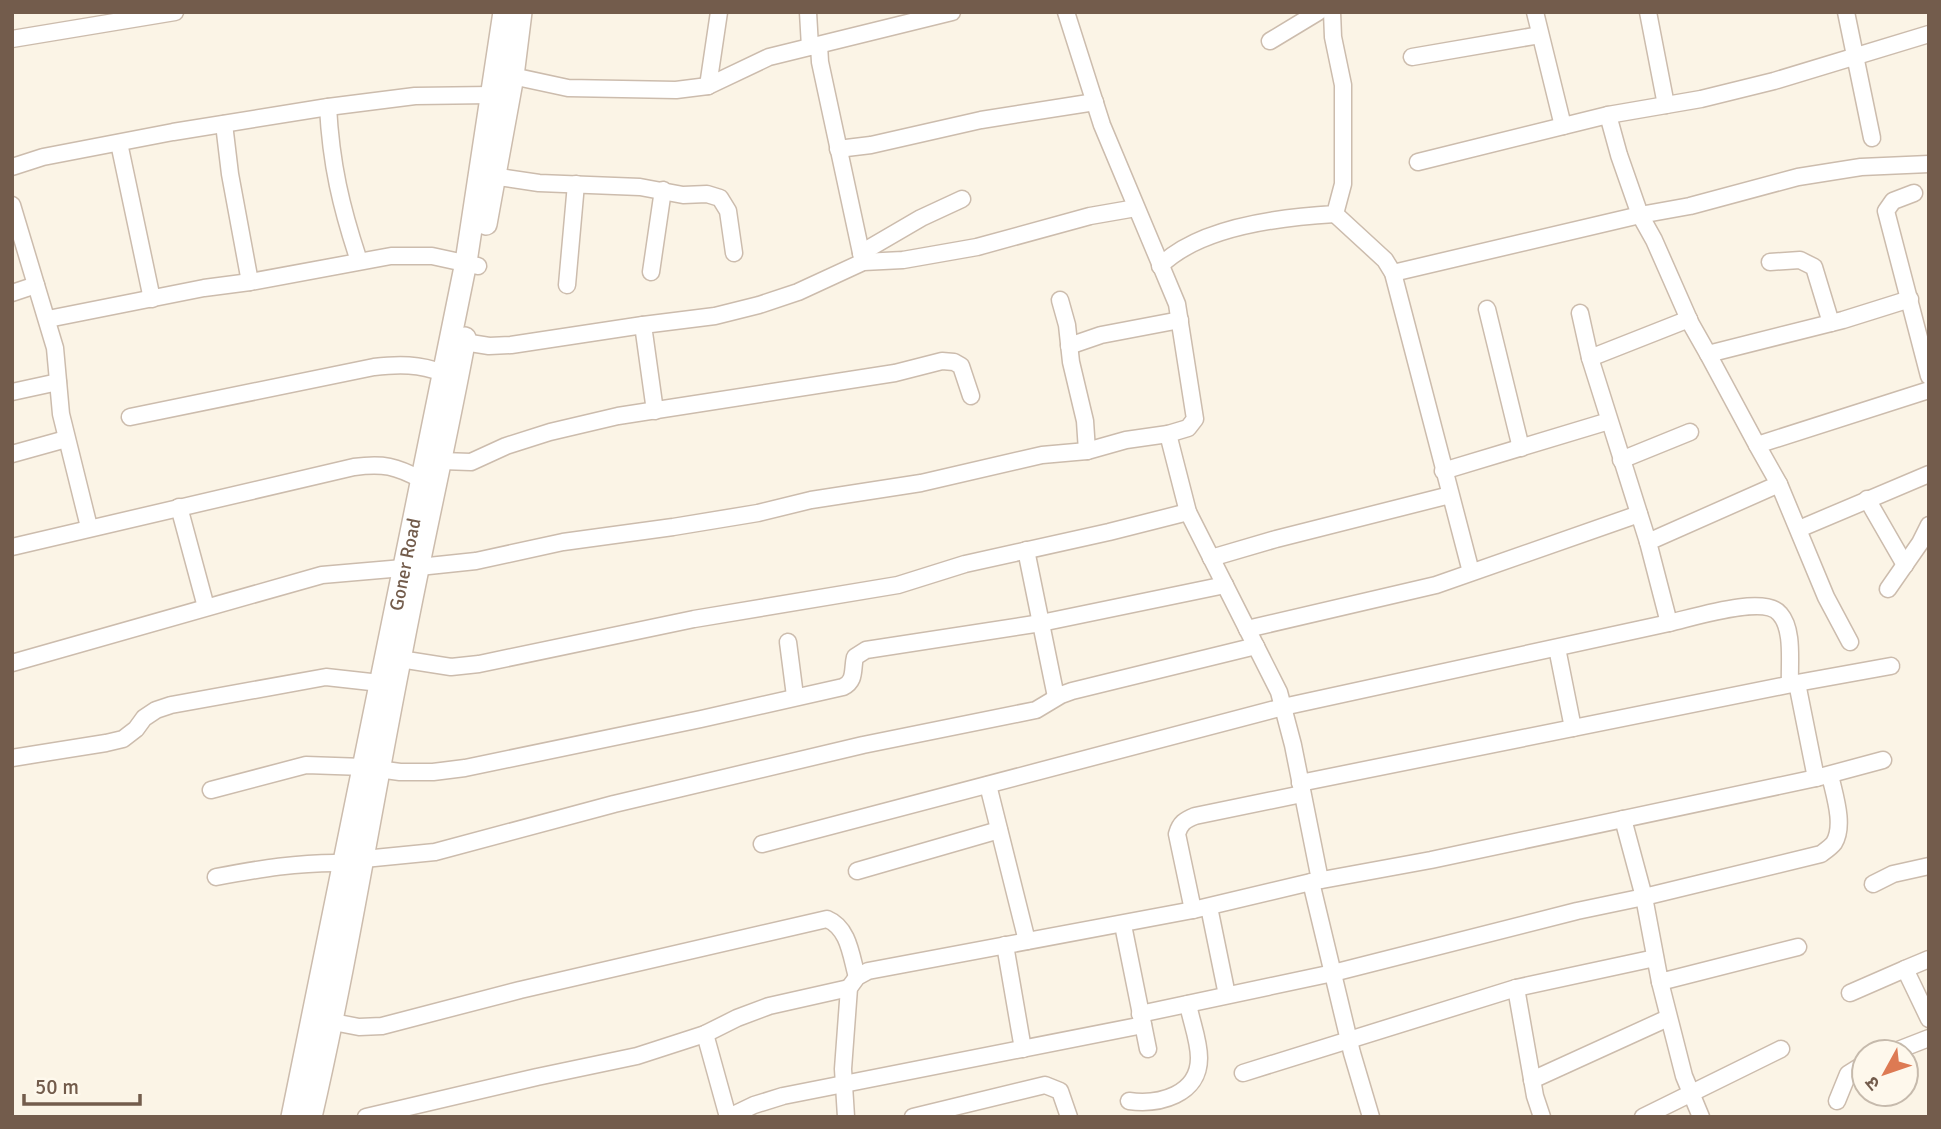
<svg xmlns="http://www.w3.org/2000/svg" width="1941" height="1129" viewBox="0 0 1941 1129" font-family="Signika,'Noto Sans Devanagari',sans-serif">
<rect width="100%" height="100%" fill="#fbf4e6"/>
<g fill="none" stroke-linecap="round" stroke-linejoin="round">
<g stroke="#ccbcad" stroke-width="19">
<g id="minor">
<polyline points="808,12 810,47"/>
<polyline points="1535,12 1563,126"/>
<polyline points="1648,12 1666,105"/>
<polyline points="1846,12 1872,138"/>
<polyline points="12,39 175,12"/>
<polyline points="1270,41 1318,12"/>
<polyline points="819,45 820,62 863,262"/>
<polyline points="1412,57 1540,35"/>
<polyline points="503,74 568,88 676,90 708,86 769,57 952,12"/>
<polyline points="708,86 719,12"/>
<path d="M328,107c3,57 13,100 31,154"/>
<polyline points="1608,115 1619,155 1640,215 1654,240 1691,324 1708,354 1843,320 1910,299"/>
<polyline points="224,124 230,174 250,282"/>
<polyline points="119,143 152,299"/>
<polyline points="838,149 871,145 981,120 1095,102"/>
<polyline points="1418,162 1608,115 1701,99 1774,81 1929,34"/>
<polyline points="12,167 43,157 173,132 328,107 415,96 492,95"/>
<polyline points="485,175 539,183 640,187 683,195 707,194 720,198 728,211 734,253"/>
<polyline points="1914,193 1893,201 1886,211 1929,376"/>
<polyline points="12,205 55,348 61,414 89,527"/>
<polyline points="1335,214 1385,260 1393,273 1471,572"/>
<polyline points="861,253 921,218 962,199"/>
<polyline points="1770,262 1800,260 1814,267 1831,323"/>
<path d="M1160,266c39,-39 122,-49 175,-52l8,-30v-99l-10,-48 -1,-25"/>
<polyline points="651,272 663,190"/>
<polyline points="1393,273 1640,215 1690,206 1798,177 1861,167 1929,164"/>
<polyline points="567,285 576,184"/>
<polyline points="12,293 36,285"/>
<polyline points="1060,300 1067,325 1071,362 1085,421 1087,451"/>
<polyline points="1487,309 1521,448"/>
<polyline points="1580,313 1590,358 1648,542"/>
<polyline points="48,319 204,288 250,282 391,256 432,256 478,266"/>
<polyline points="464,342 489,346 511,345 643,325"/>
<polyline points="1069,346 1101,335 1180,320"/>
<polyline points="1708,354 1757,445"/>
<polyline points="1590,358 1689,319"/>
<polyline points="12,392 58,382"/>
<polyline points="655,411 643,325 715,316 759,305 798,292 863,262 903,260 977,247 1090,216 1136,208"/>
<path d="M130,417l244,-50c25,-3 45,-3 69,6"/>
<polyline points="1168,434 1188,512 1279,692 1293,745 1320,880"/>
<polyline points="12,454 66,439"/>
<polyline points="1621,460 1690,432"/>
<polyline points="442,461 471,462 506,446 550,432 618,416 895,373 942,361 954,362 961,366 971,396"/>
<polyline points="1443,471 1609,421"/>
<polyline points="1779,484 1826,597 1850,642"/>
<polyline points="1867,499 1905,565"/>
<polyline points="179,507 206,607"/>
<polyline points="1799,529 1929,474"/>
<path d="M12,547l342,-80c29,-4 42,-1 68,13"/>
<polyline points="1026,550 1056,697"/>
<polyline points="1211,558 1276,539 1450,495"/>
<polyline points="419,567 476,561 563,542 673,527 758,513 811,500 921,483 1042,455 1087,451 1126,440 1168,434 1188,428 1195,419 1177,304 1102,125 1066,12"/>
<polyline points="1888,589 1920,543 1929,525"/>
<polyline points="1247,629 1436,585 1639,514"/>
<polyline points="788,642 795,696"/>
<polyline points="1557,648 1573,728"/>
<polyline points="400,659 451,667 479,664 694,619 898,585 965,564 1109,532 1188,512"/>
<polyline points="12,663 322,575 403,568"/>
<polyline points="1797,683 1891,666"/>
<path d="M1790,684c-1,-21 4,-54 -10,-70 -15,-20 -88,4 -111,9l-21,-81 131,-58 -22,-39 172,-55"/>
<polyline points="12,758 106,743 123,739 136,729 144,718 156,710 171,705 326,677 380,683"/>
<polyline points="1300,783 1797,683 1816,778"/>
<polyline points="988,785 1027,941"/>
<path d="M211,790l95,-25 58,2 36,5h33l32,-4 236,-49 142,-32c13,-6 9,-18 12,-30l11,-7 175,-27 184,-38"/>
<path d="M1623,819l21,78 177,-43c4,-3 10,-7 13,-11 11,-18 0,-49 -4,-68"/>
<polyline points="762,844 1283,707 1669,623"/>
<polyline points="364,859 435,852 614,804 863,745 1036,710 1061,695 1072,691 1256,646"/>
<polyline points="857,871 999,830"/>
<path d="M216,877c43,-8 83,-15 127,-14"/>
<polyline points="1311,882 1352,1053 1371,1117"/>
<polyline points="1873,884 1893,874 1929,866"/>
<polyline points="1209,907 1227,995"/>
<path d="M1193,910l-16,-76c3,-11 8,-14 18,-18l107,-22"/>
<polyline points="1123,925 1148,1049"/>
<polyline points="1005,945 1023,1049"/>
<polyline points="1929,959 1905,969 1929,1019"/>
<polyline points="1660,982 1684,1076 1701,1117"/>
<polyline points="1516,988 1535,1096 1542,1117"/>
<polyline points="1850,993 1905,969"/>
<polyline points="1140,1014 1333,973 1577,911 1644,897 1660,982 1798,947"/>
<path d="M333,1022l26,5 23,-1 138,-36 307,-71c22,9 24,37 30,58"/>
<polyline points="705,1034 728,1117"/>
<polyline points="1893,1052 1929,1038"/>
<polyline points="1243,1073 1516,988 1655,958"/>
<polyline points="1532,1080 1668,1018"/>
<path d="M1129,1101c30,4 70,-6 70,-43 0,-18 -8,-37 -11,-54"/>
<polyline points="1837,1101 1848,1074 1864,1064"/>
<polyline points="366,1117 537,1077 637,1056 705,1034 737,1018 769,1006 849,988"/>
<polyline points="729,1117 754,1105 783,1096 1143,1025"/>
<polyline points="846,1117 843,1069 849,988 857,977 868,971 1193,910 1311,882 1431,860 1816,778 1883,760"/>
<polyline points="913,1117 1045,1085 1060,1091 1069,1117"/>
<polyline points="1643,1117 1781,1049"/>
</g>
</g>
<g stroke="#ccbcad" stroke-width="24">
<g id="tertiary">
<polyline points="486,224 513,76 521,12"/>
<path id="s1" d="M292,1117l174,-855 38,-250"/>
<path d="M311,1117c35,-152 59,-305 89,-457 20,-108 45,-214 65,-322"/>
</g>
</g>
<use href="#minor" stroke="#fff" stroke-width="16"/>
<use href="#tertiary" stroke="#fff" stroke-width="21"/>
</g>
<g text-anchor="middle" stroke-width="7" stroke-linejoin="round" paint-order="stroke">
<g font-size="19" fill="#735c4c" stroke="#fef8ec">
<text dy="7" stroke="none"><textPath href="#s1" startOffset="564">Goner Road</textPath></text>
</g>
</g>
<rect width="1941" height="1129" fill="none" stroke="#735c4c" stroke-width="28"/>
<g transform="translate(1885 1073) rotate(230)"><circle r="33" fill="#fef8ec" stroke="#c6baac" stroke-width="2"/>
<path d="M0-5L12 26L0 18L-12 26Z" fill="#dd7a53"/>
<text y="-10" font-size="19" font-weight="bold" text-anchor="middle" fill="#735c4c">उ</text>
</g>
<path d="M24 1094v10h116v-10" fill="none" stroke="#735c4c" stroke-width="3.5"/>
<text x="35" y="1094" font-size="21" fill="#735c4c" stroke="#fef8ec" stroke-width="5" paint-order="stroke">50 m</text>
</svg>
